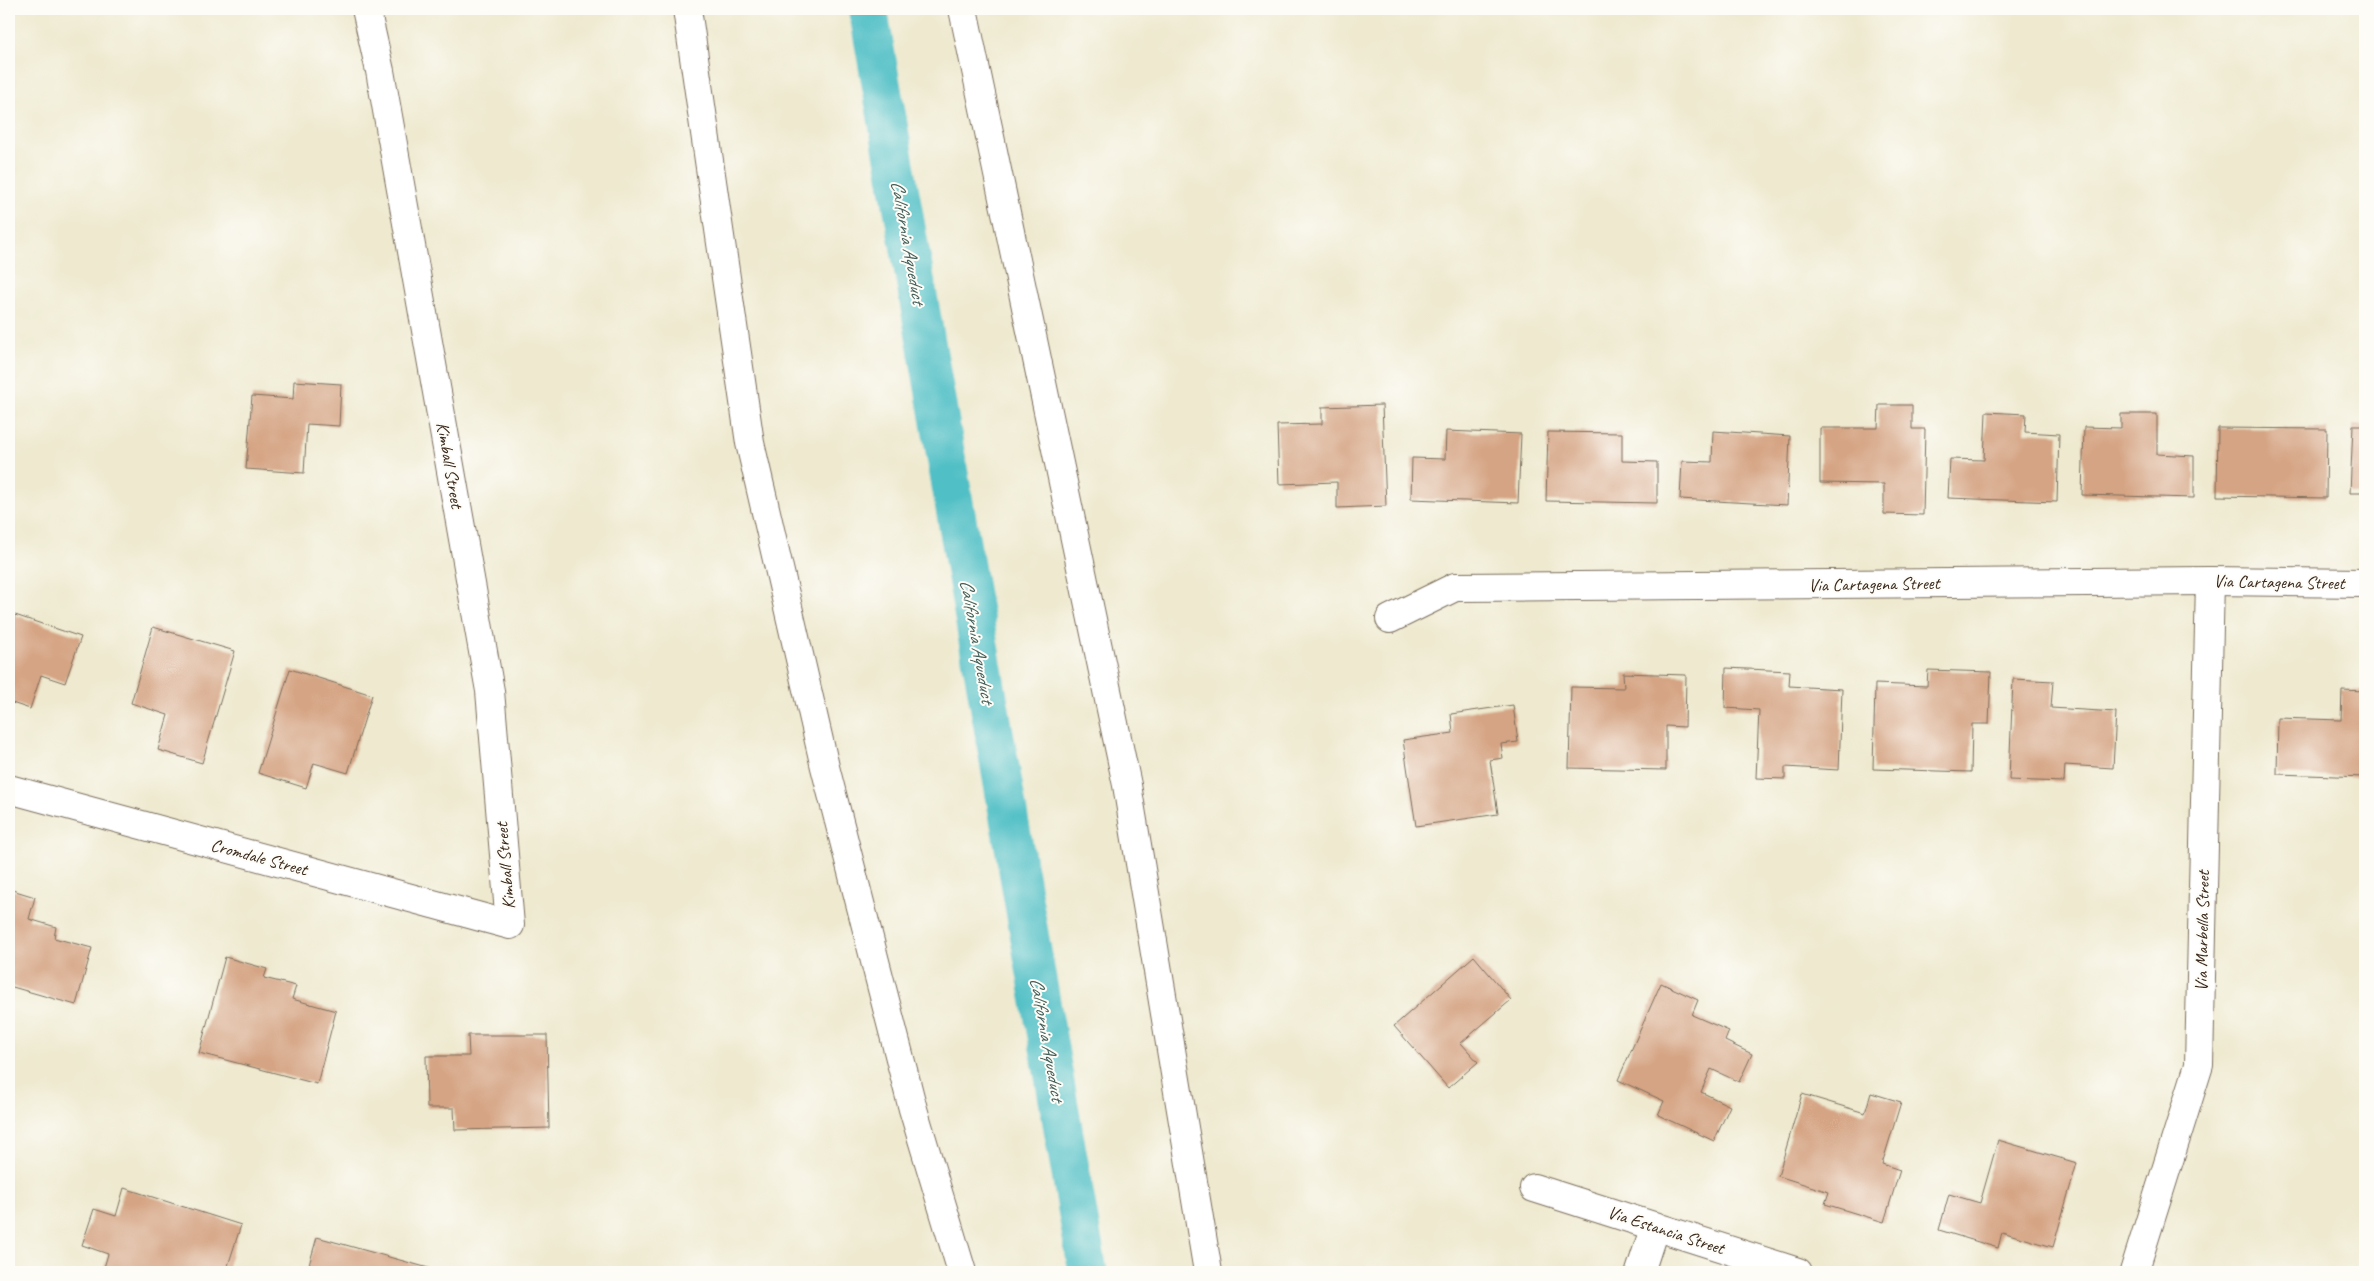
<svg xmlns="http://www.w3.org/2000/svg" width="2374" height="1281" viewBox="0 0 2374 1281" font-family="Caveat,sans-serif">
<rect width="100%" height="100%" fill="#fdfcf7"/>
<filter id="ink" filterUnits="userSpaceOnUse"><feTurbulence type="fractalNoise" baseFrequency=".02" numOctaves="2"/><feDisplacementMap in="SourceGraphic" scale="10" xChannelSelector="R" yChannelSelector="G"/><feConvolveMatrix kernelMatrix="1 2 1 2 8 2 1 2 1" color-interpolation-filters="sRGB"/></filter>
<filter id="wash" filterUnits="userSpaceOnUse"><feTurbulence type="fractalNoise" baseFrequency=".0096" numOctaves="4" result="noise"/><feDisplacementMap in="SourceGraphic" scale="20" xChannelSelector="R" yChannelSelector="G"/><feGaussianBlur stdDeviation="1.12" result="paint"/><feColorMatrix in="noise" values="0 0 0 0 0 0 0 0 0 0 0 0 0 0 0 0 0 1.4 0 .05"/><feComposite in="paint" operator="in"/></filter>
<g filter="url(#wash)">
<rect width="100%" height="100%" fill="#eee9cf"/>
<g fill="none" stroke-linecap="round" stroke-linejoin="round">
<polyline stroke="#51c0c6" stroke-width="39" points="868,9 1088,1272"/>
</g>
<g id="blocks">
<g fill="#d5a484">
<polygon points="294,381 341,384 339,426 307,424 304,473 246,469 252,396 293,399"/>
<polygon points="1382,405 1386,506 1337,508 1337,482 1279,484 1277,425 1322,424 1322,407"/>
<polygon points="1879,405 1912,405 1912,429 1925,429 1923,515 1884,514 1884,484 1820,483 1820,428 1878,428"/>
<polygon points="1986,412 2026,414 2025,432 2059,434 2057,502 1948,498 1950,459 1984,460"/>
<polygon points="2121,414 2157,414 2157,454 2194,456 2194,498 2082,495 2084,427 2121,428"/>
<polygon points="2353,425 2365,425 2365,493 2350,493"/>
<polygon points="2218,428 2327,429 2326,498 2217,496"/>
<polygon points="1446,431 1521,434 1518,503 1411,499 1412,458 1445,459"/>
<polygon points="1713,431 1790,436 1787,505 1680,499 1682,461 1712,462"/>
<polygon points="1548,432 1622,433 1622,461 1657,462 1657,503 1546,501"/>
<polygon points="15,615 81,637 65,683 41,675 30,709 9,702 9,634"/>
<polygon points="153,627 235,651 202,763 158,750 168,715 131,703"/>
<polygon points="1726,668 1790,671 1789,686 1842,689 1839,770 1785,767 1785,779 1756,778 1759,710 1725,708"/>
<polygon points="290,669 372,695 348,773 314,763 306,788 258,773"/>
<polygon points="1928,670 1991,672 1989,724 1972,724 1971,772 1873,769 1875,684 1927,686"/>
<polygon points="1623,673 1686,675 1685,727 1666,726 1666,770 1569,768 1571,687 1624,688"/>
<polygon points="2013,679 2053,681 2051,708 2116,712 2113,768 2065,765 2064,782 2009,780"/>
<polygon points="2342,690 2365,691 2365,777 2277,774 2278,718 2341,720"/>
<polygon points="1513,705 1518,742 1501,744 1503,758 1490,760 1498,814 1416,826 1403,740 1453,733 1451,714"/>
<polygon points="9,889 35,897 29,919 56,927 54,938 92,948 76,1005 9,986"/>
<polygon points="1474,956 1511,1000 1461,1043 1478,1062 1448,1088 1394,1026"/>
<polygon points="225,957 267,969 264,978 296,986 292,999 336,1011 317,1084 199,1053"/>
<polygon points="1661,983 1698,1000 1692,1015 1729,1031 1725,1041 1752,1054 1739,1082 1711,1069 1701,1092 1730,1106 1714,1141 1658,1115 1664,1101 1618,1080"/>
<polygon points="468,1035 547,1035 549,1128 455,1130 454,1108 427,1108 426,1056 469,1056"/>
<polygon points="1871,1093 1901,1102 1882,1164 1900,1170 1884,1222 1825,1204 1829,1192 1778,1176 1802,1094 1865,1113"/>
<polygon points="1998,1140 2077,1163 2053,1247 2002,1232 1998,1248 1939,1230 1949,1194 1980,1203"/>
<polygon points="124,1188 241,1225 226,1272 103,1271 108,1254 82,1245 94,1209 116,1216"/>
<polygon points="317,1237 432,1269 431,1272 307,1272"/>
</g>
</g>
</g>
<g filter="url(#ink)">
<use href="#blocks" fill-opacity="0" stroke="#7a6d5c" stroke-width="1"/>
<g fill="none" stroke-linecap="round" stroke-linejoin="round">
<g stroke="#7a6d5c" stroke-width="30">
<g id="minor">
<polyline points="687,9 750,443 825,767 913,1109 962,1272"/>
<polyline points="963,9 1127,785 1208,1272"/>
<polyline points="1390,619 1455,587 2210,581 2365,583"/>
<polyline points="9,789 510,925 490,691 380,71 366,9"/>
<polyline points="1534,1188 1798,1272"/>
<polyline points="1640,1272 1655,1226"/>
<polyline points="2134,1272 2199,1065 2210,581"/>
</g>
</g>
<use href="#minor" stroke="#fff" stroke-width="28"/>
</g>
</g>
<g text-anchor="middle" stroke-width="4" stroke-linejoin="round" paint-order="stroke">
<g font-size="18" fill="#3b2a1e" stroke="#fdfcf7">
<text transform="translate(450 465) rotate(80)" y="6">Kimball Street</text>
<text transform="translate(2279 582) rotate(1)" y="6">Via Cartagena Street</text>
<text transform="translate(1874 584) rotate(-1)" y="6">Via Cartagena Street</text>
<text transform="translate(259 857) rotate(15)" y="6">Cromdale Street</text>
<text transform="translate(505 866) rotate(-95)" y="6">Kimball Street</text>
<text transform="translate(2202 931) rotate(-89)" y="6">Via Marbella Street</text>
<text transform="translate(1666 1230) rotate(18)" y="6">Via Estancia Street</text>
</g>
<g font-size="19" font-style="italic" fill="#435e59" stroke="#fdfcf7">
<text transform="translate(909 242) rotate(80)" y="7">California Aqueduct</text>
<text transform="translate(978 641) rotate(80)" y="7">California Aqueduct</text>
<text transform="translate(1048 1039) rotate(80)" y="7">California Aqueduct</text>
</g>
</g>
<rect width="2374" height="1281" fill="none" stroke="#fdfcf7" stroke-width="30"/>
</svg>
